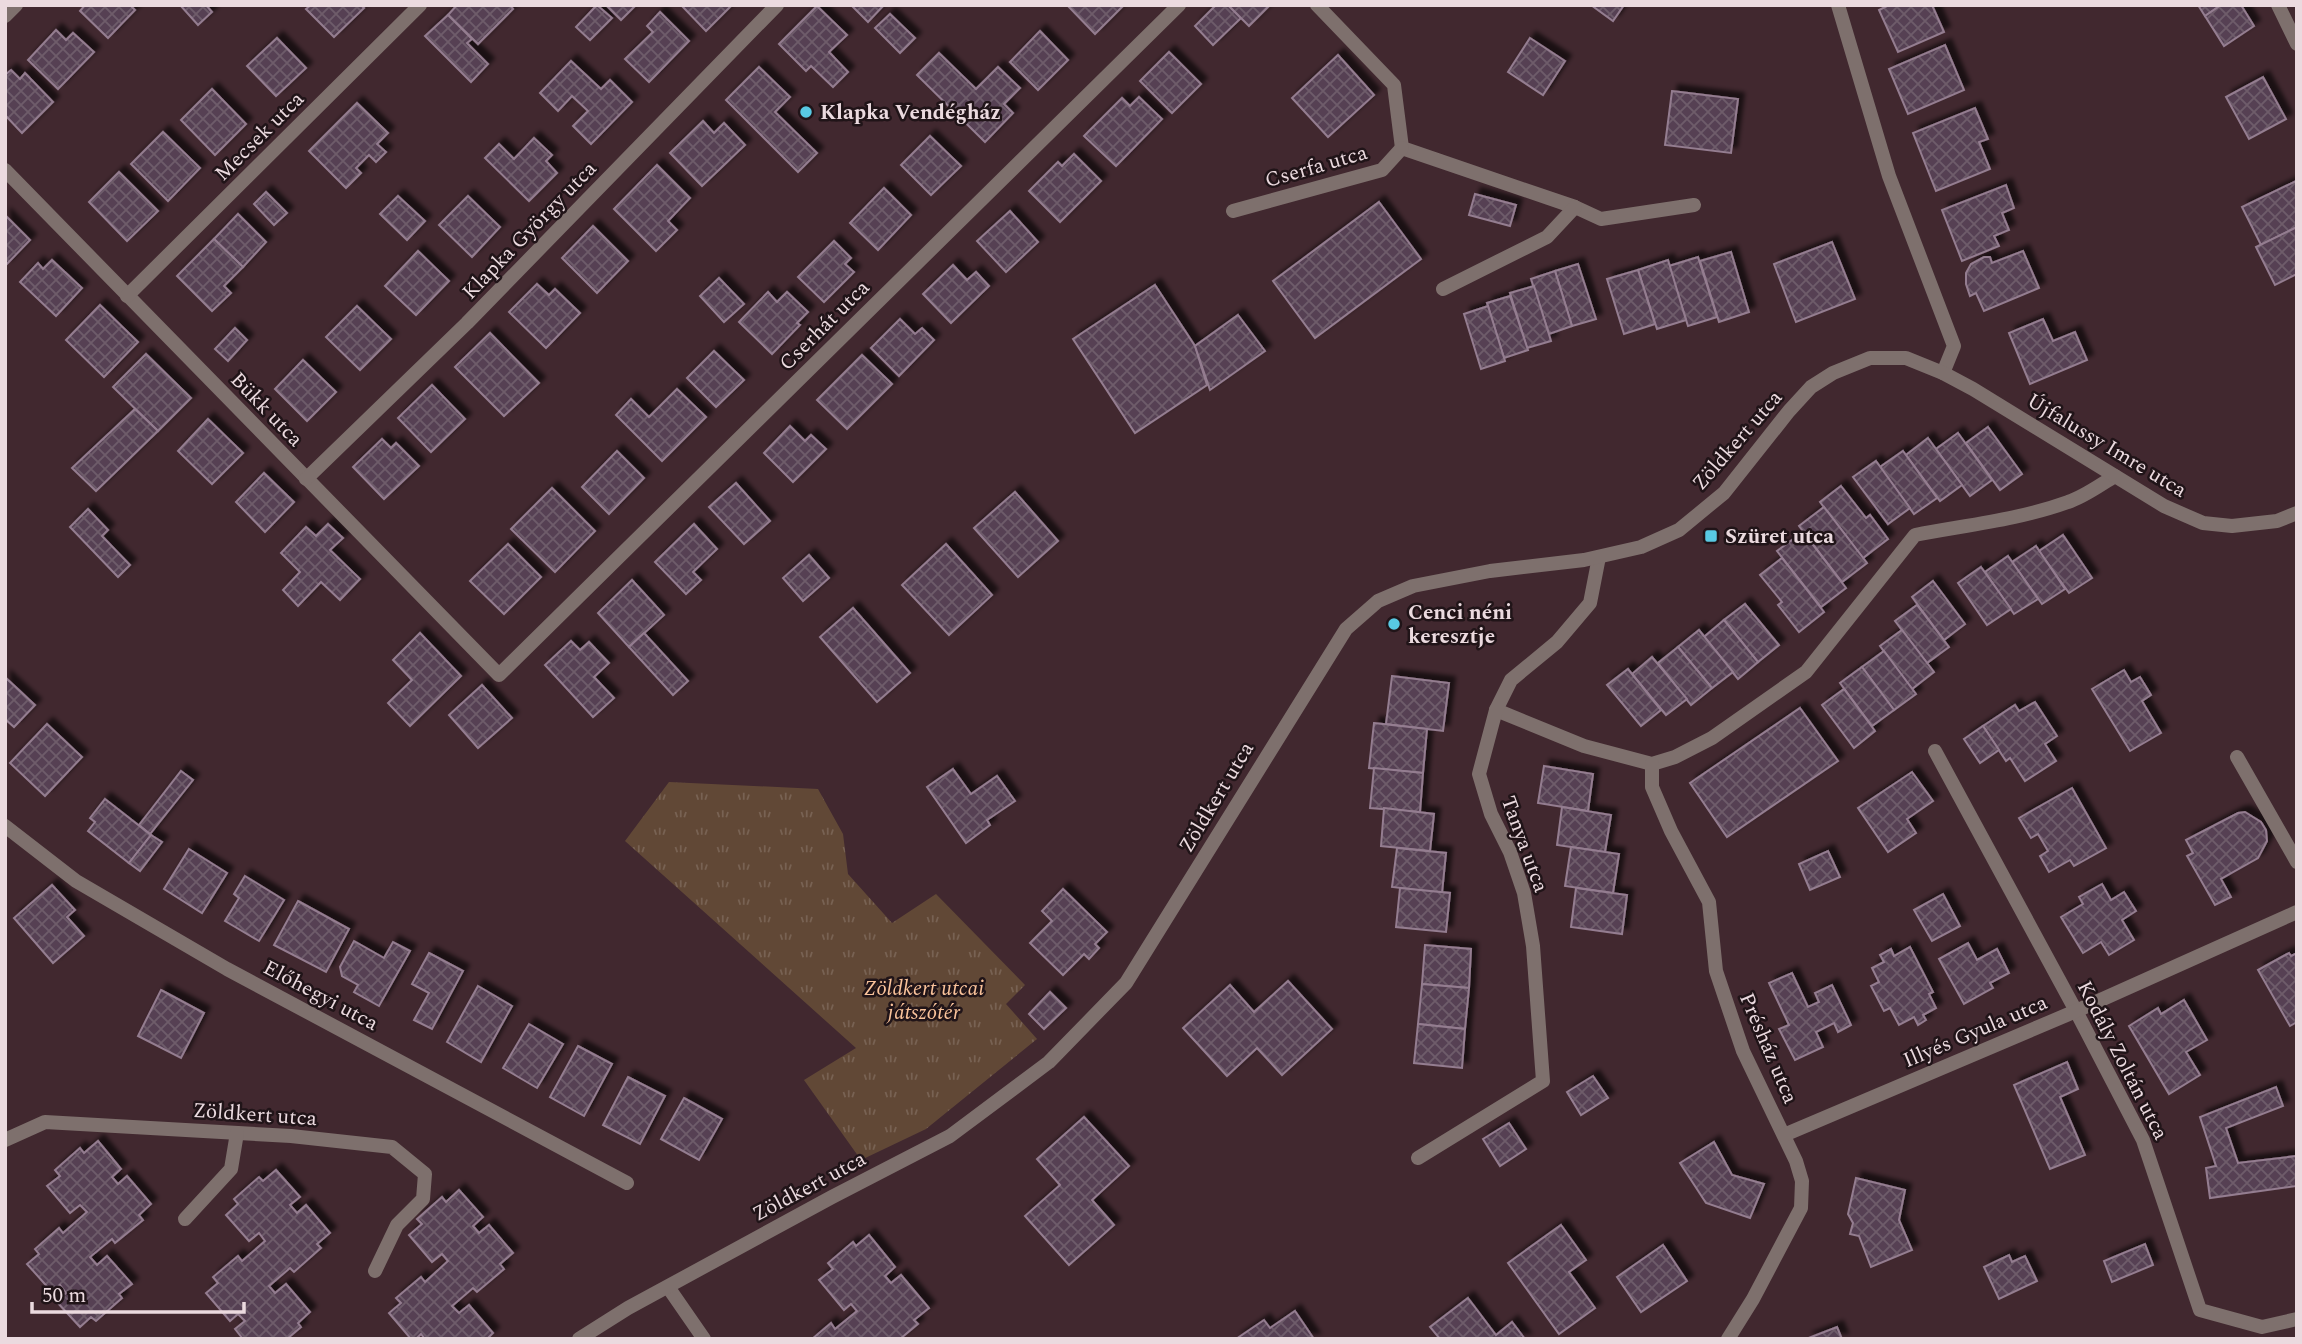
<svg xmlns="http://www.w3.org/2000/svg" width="2302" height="1344" viewBox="0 0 2302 1344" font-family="Spectral,serif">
<defs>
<pattern id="park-tufts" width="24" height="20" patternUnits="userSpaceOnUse" patternTransform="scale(1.75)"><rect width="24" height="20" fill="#614836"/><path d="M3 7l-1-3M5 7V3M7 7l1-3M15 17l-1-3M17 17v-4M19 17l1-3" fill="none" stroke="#786253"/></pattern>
<pattern id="building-cross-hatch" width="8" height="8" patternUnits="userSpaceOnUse" patternTransform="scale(1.75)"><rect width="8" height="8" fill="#564153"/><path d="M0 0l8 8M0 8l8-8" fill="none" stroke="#6e5c6b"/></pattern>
<filter id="shadow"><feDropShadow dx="6" dy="-6" stdDeviation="2" flood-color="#0009"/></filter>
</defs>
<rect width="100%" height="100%" fill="#41282f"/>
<polygon fill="url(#park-tufts)" points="669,782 818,789 843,834 848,874 892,923 936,894 1025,985 1006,1004 1037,1039 926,1129 861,1160 804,1080 856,1048 625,841"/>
<g fill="url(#building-cross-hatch)" stroke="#947d90" stroke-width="2" filter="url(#shadow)">
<polygon points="85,5 130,5 135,10 108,38 80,11"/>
<polygon points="180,5 206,5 212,12 198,25"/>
<polygon points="311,5 361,5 364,8 334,37 306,9"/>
<polygon points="457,5 510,5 513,9 478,44 448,15"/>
<polygon points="597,5 612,18 590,40 576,27"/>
<polygon points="606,5 636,5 621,20"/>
<polygon points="681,5 732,5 706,31"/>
<polygon points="851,5 884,5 868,22"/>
<polygon points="1067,5 1124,5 1095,34"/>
<polygon points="1216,5 1228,5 1241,18 1213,45 1195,26"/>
<polygon points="1228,5 1270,5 1249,26"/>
<polygon points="1591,5 1624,5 1613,21"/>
<polygon points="1889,5 1932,5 1944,32 1898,52 1879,10"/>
<polygon points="2198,5 2221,5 2205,16"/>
<polygon points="2221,5 2241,5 2254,26 2224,46 2205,16"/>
<polygon points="817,6 847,35 829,52 848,72 833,87 811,66 806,71 779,44"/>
<polygon points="660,12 689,41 649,82 625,59 653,32 647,26"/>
<polygon points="890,14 915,38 900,53 875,28"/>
<polygon points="448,15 472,39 467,43 488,64 471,82 425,36"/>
<polygon points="56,30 66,40 73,33 94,52 58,89 28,60"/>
<polygon points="1040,31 1068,60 1038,90 1010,62"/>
<polygon points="277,38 306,68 276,96 247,66"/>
<polygon points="1530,38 1565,61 1543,95 1508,72"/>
<polygon points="1945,45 1964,90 1908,114 1889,69"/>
<polygon points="1169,52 1201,84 1172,113 1140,81"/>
<polygon points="939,53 976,89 998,67 1020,88 1004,104 1013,113 985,142 917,75"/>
<polygon points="1338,55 1374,95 1328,137 1292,98"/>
<polygon points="571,61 601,89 610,80 632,102 591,144 573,126 588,111 572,96 558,111 540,93"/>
<polygon points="759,67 790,97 775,112 817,153 798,172 726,100"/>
<polygon points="11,70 20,79 25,73 53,102 22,133 5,115 5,75"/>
<polygon points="2263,77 2286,119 2249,139 2226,97"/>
<polygon points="212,89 246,124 215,155 181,120"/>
<polygon points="1672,91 1738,99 1731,153 1665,145"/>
<polygon points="1139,97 1162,119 1116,166 1084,136 1122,98 1130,106"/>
<polygon points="357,103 388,133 377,144 386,152 376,162 369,155 356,168 361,173 346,188 309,151"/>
<polygon points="1975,108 1988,139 1979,142 1990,169 1936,191 1913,133"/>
<polygon points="703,121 714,133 724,123 745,145 702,186 670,153"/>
<polygon points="163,132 200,168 168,201 131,164"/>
<polygon points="930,136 961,166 931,195 901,165"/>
<polygon points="534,138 552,155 546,161 557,173 529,201 485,158 499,144 514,159"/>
<polygon points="1074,154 1101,181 1060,222 1029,191 1058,162 1062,166"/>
<polygon points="657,165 690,198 668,221 677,230 656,251 614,209"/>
<polygon points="119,172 158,211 127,241 89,202"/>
<polygon points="2296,181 2297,227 2261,245 2242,207"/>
<polygon points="2006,185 2014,208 2002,213 2009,230 1994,236 1999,246 1962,261 1942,210"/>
<polygon points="884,188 911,215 878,250 850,223"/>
<polygon points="266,192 287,213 274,225 254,204"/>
<polygon points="1475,194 1516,205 1510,226 1469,215"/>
<polygon points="398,196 425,221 407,240 380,214"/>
<polygon points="468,196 500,227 472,257 439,225"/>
<polygon points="1379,202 1421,259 1315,338 1273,281"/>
<polygon points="1010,211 1038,242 1006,272 977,241"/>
<polygon points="238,214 266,242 243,267 214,239"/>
<polygon points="5,215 30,240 5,266"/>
<polygon points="593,226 628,261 597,293 562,258"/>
<polygon points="2297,227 2297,274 2275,285 2256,247"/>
<polygon points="214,239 243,267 224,286 231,293 212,311 177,276"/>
<polygon points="834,241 851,258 845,264 854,272 824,302 798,277"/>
<polygon points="1832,242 1855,299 1796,322 1774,264"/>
<polygon points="418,251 449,281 416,315 385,286"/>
<polygon points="2023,251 2039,288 1984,311 1976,293 1970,296 1966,284 1966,273 1971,264 1984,257 1990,257 1992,263"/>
<polygon points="1731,252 1749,312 1719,322 1700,261"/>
<polygon points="1698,257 1717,317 1688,326 1669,266"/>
<polygon points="52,260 82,288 56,316 20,282 38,263 43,269"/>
<polygon points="1668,260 1686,320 1657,329 1638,270"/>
<polygon points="1578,264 1596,319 1572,326 1555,271"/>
<polygon points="953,265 967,280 976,272 989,286 951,323 923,294"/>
<polygon points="1638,270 1655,324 1624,334 1607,279"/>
<polygon points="1555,271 1572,326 1549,334 1531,279"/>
<polygon points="719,278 744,304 724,322 700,296"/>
<polygon points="537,284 549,295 555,289 580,313 546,348 509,312"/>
<polygon points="1155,285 1195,346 1207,385 1135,433 1073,339"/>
<polygon points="1534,286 1551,341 1527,348 1510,293"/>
<polygon points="768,292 777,302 787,292 808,312 797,323 800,325 772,354 739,322"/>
<polygon points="1510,296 1528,350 1504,358 1487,303"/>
<polygon points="100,305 138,342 104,377 66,340"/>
<polygon points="357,306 391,339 360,370 326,337"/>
<polygon points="1488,306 1505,361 1481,369 1464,314"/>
<polygon points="1238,315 1265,351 1210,390 1195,346"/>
<polygon points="900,319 915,334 922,328 934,340 899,376 871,348"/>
<polygon points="2043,319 2053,341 2075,332 2087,360 2030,384 2009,333"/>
<polygon points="235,328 247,340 228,361 215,349"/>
<polygon points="490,333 539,383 504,416 455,367"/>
<polygon points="714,351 744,380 716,407 687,378"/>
<polygon points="146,354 191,398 158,431 113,387"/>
<polygon points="862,355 892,384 847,429 817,400"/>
<polygon points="303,360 336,392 307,421 275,389"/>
<polygon points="432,385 465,419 431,452 398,418"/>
<polygon points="677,389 706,417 662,461 616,415 631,399 649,417"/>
<polygon points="135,409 158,431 96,491 72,468"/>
<polygon points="208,419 243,453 212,484 178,451"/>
<polygon points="790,426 805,441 811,435 826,449 793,482 764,453"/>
<polygon points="1988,427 2022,474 2000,490 1966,443"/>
<polygon points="1958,433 1992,480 1970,496 1936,449"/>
<polygon points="1928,438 1962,485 1940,501 1906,455"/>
<polygon points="382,439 391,448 396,443 419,466 384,499 353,467"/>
<polygon points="617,451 644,478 609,514 582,487"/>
<polygon points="1903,451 1937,498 1914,514 1880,467"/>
<polygon points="1876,461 1910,508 1888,524 1853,477"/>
<polygon points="264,473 294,502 265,532 236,502"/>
<polygon points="736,483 770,521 744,544 709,507"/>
<polygon points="1841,486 1866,518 1870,515 1888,539 1863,558 1820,502"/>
<polygon points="552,488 595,531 555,572 511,529"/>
<polygon points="1015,492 1058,541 1018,577 974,528"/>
<polygon points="1824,507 1867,563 1842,582 1799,526"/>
<polygon points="88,509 108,530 102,536 130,565 118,577 70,527"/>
<polygon points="328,524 343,538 330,550 360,579 340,600 321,582 298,606 283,590 300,572 281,553 306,527 316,536"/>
<polygon points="694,524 717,549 693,572 701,580 686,594 655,562"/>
<polygon points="1803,532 1846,588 1821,607 1777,551"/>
<polygon points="2063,535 2092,578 2069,593 2039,551"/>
<polygon points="508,544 541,577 504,614 470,581"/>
<polygon points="946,544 992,595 949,635 902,585"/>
<polygon points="2036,546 2065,589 2042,604 2012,562"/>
<polygon points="809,555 829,578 803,601 783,578"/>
<polygon points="2008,556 2038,599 2014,614 1985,572"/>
<polygon points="1782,558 1824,612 1799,632 1778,605 1782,602 1760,575"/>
<polygon points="1981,567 2011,609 1987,625 1958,583"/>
<polygon points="632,580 664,615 629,647 598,613"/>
<polygon points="1933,581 1965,624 1944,640 1912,597"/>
<polygon points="1745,604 1779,645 1758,662 1724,620"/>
<polygon points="1917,605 1949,647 1927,663 1895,621"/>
<polygon points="853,608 910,673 877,702 820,637"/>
<polygon points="1724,620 1758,662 1738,679 1704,637"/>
<polygon points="1699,630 1733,672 1712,688 1678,647"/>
<polygon points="1902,630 1934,672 1912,689 1880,646"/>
<polygon points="420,633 461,676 410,726 388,703 412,680 393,660"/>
<polygon points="644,633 688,681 673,695 629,647"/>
<polygon points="571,641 580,650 589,642 609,663 594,677 614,698 593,717 545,665"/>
<polygon points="1678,647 1712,688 1691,705 1658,663"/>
<polygon points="1884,651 1916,694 1894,710 1862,667"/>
<polygon points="1652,657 1687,699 1666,715 1632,674"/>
<polygon points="1862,667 1894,710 1872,726 1840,683"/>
<polygon points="1628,669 1661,710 1641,726 1607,685"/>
<polygon points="2124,670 2131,682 2140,677 2151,695 2142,701 2161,733 2130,751 2092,689"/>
<polygon points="1392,676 1449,683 1443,731 1386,724"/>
<polygon points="5,677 35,705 14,727 5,719"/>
<polygon points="482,685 512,718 478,748 449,715"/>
<polygon points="1844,689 1875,731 1854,748 1822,705"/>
<polygon points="2035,702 2057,736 2045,744 2056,761 2025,781 2010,758 2006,761 1983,726 2015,705 2019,711"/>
<polygon points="1800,708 1838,761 1727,837 1690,783"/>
<polygon points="1374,723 1427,729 1423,773 1369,768"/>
<polygon points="47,724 82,757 45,796 10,763"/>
<polygon points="1983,726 1999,750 1980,763 1964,739"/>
<polygon points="1544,766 1593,774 1588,811 1538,803"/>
<polygon points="1374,768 1423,773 1420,812 1370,808"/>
<polygon points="953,769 971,794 997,776 1015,801 987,820 990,825 966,843 927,787"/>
<polygon points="181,771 193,780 150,834 139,825"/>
<polygon points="1912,772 1933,801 1907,819 1916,833 1888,852 1858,808"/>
<polygon points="2072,788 2106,848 2074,866 2070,860 2049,872 2040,856 2048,851 2038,834 2031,838 2019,818"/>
<polygon points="105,799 151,835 129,863 88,831 95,822 90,818"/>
<polygon points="1562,807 1611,815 1605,852 1557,845"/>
<polygon points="1384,808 1434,814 1430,851 1381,846"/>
<polygon points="2245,812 2261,822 2266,830 2267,841 2258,858 2221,879 2231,897 2215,905 2187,856 2193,853 2186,840 2238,813"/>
<polygon points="151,835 162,842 140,871 129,863"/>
<polygon points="1571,847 1619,854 1613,893 1565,886"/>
<polygon points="1397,848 1446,853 1442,893 1392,887"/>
<polygon points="189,849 227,873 202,913 164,889"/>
<polygon points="1828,851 1840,877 1810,890 1799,864"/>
<polygon points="245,876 284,900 259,941 225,921 239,898 234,894"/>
<polygon points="2102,884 2111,900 2124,892 2136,911 2122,920 2134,940 2109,955 2101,942 2083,953 2061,917 2083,904 2079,897"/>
<polygon points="52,885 75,910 67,917 84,936 53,963 14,918"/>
<polygon points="1400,888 1450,893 1446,932 1396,927"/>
<polygon points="1576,888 1627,895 1622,934 1571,927"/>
<polygon points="1063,889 1107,932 1095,944 1099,948 1089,959 1084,954 1063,975 1030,943 1052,921 1042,911"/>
<polygon points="1943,894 1960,926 1932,941 1914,910"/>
<polygon points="298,901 349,929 326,972 274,945"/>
<polygon points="354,941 384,958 393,942 410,951 379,1006 354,992 358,985 342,976 340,967"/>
<polygon points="1968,943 1977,960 1997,949 2009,973 1990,983 1993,988 1964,1004 1939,959"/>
<polygon points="1425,945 1471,949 1469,988 1422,984"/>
<polygon points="1910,947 1933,992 1929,994 1936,1008 1923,1015 1926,1020 1918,1025 1914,1017 1899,1025 1890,1008 1884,1011 1871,986 1879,982 1872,968 1884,962 1880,955 1891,949 1894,956"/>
<polygon points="429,953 463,971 432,1029 414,1020 429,993 412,984"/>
<polygon points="2289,953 2291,956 2297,953 2297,1022 2290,1026 2258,970"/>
<polygon points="1792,973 1808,1007 1819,1002 1815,993 1832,985 1851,1025 1838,1032 1834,1023 1816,1032 1823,1047 1795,1060 1779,1029 1789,1025 1769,983"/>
<polygon points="1288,981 1332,1029 1282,1075 1257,1048 1227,1076 1183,1028 1230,985 1254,1012"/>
<polygon points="1422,984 1469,988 1465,1029 1418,1024"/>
<polygon points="478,986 512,1006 481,1062 447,1042"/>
<polygon points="161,990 204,1013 181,1058 138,1036"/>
<polygon points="1050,992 1066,1008 1044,1029 1029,1014"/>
<polygon points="2184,1000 2207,1040 2186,1052 2200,1075 2169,1094 2129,1026 2158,1008 2161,1014"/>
<polygon points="529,1024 563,1044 537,1088 503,1068"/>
<polygon points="1418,1024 1465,1029 1462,1068 1414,1063"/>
<polygon points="578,1046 612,1064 584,1116 550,1097"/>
<polygon points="2067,1062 2078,1089 2060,1097 2085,1155 2050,1169 2014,1085"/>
<polygon points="1593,1076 1608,1098 1581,1115 1567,1092"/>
<polygon points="628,1077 665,1096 640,1144 603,1125"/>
<polygon points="2276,1087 2283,1106 2226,1128 2238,1163 2297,1156 2297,1186 2210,1198 2206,1168 2216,1166 2200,1117"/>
<polygon points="684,1098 722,1119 699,1160 661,1139"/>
<polygon points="1084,1117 1129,1166 1092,1200 1114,1225 1069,1265 1025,1216 1060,1185 1037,1159"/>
<polygon points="1509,1123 1526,1149 1500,1166 1483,1139"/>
<polygon points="98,1141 121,1169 112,1177 118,1184 127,1176 151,1204 139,1215 143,1220 115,1243 112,1239 90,1257 97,1265 107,1256 132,1284 119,1294 122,1298 96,1321 91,1317 80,1327 56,1301 66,1293 60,1285 52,1292 27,1264 39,1254 35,1249 59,1228 63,1233 87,1212 80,1205 70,1213 47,1186 60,1176 55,1170 80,1148 84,1153"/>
<polygon points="1714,1142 1732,1175 1764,1184 1750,1218 1706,1203 1680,1163"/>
<polygon points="276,1170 300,1197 290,1205 297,1213 306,1205 330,1233 317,1244 321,1248 294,1272 290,1268 269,1286 275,1293 286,1284 310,1312 298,1323 301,1327 287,1339 243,1339 235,1329 245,1321 238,1314 230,1321 206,1293 218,1283 213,1277 238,1256 242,1261 265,1241 259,1233 249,1241 226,1215 238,1204 234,1199 259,1177 263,1181"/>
<polygon points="1856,1178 1905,1190 1899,1220 1912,1250 1871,1267 1859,1236 1850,1234 1853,1223 1848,1214"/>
<polygon points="459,1190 483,1217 473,1226 479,1233 489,1225 513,1253 500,1264 504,1269 477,1292 473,1288 452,1306 459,1313 469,1305 493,1333 487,1339 425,1339 421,1334 416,1339 411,1339 389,1313 401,1303 396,1298 421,1277 425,1282 448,1261 442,1254 432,1262 409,1235 422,1224 417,1219 442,1197 446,1202"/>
<polygon points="1561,1225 1586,1260 1569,1272 1595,1308 1559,1334 1508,1263"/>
<polygon points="869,1235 895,1267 885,1276 891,1283 901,1275 929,1308 914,1320 918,1324 900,1339 812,1339 831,1323 835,1329 857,1311 851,1304 844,1310 819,1280 833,1269 828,1263 853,1242 856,1246"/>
<polygon points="2145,1244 2153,1265 2112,1282 2104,1261"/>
<polygon points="1663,1245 1687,1281 1641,1312 1617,1277"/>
<polygon points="2009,1255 2012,1262 2025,1256 2037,1281 1999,1299 1984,1267"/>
<polygon points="1468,1298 1496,1335 1512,1322 1525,1339 1440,1339 1430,1327"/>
<polygon points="1295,1311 1314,1339 1236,1339 1264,1320 1270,1328"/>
<polygon points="1837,1327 1842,1339 1806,1339"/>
</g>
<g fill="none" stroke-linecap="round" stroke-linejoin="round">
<g stroke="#7e706d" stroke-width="14">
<polyline points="1317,5 1394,85 1402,148 1575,207 1601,219 1694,205"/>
<polyline points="1838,5 1889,176 1954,346 1943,373"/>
<polyline points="2278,5 2297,44"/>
<polyline points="5,16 16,5"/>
<polyline points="5,170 499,675 1179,5"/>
<polyline points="1233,211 1382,170 1402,148"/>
<polyline points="1443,289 1547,237 1575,207"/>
<polyline points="127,296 420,5"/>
<polyline points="306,479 467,323 777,5"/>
<path d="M1496,710l88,36 68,18 23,-7 37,-19 94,-66 109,-137c51,-10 103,-15 153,-33 16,-5 32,-17 47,-26"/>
<polyline points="1935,751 2076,1011 2143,1140 2200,1310 2262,1327 2297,1319"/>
<polyline points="2237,757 2297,862"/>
<polyline points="1652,764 1652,787 1671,831 1709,902 1716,971 1743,1051 1796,1161 1802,1181 1801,1208 1753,1299 1728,1339"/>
<polyline points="5,826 76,881 227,969 627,1183"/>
<polyline points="1784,1135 2076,1011 2297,912"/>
<polyline points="5,1140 45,1122 291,1136 392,1147 425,1174 423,1199 397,1225 375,1271"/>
<polyline points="1418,1158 1543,1081 1533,946 1524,893 1510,852 1491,814 1479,774 1496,710 1511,680 1557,642 1590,603 1599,557"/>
<polyline points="185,1219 231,1169 237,1133"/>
<polyline points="668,1287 704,1339"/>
<polyline points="579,1339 628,1308 832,1197 950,1136 1049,1062 1126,983 1346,629 1378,601 1413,586 1490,571 1584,560 1641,547 1679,530 1724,493 1789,411 1811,387 1833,373 1870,358 1906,358 1943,373 1973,389 2164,506 2203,523 2232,526 2277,521 2297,513"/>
</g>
</g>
<g fill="#58c9e3" stroke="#201418" stroke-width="2.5">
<circle cx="806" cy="112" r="7"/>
<rect x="1704" y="529" width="14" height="14" rx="3.5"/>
<circle cx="1394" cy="624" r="7"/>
</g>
<g text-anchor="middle" stroke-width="5" stroke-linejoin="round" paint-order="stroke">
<g font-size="21" font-weight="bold" fill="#ebdadf" stroke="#201418" text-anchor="start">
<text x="820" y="119">Klapka Vendégház</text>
<text x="1725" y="543">Szüret utca</text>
<text x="1408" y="619">Cenci néni<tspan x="1408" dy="24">keresztje</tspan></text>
</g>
<g font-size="21" fill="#ebdadf" stroke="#201418">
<text transform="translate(259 136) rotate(-45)" y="7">Mecsek utca</text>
<text transform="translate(1316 166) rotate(-16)" y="7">Cserfa utca</text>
<text transform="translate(529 230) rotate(-46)" y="7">Klapka György utca</text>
<text transform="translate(824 325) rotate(-45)" y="7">Cserhát utca</text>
<text transform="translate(267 409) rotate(46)" y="7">Bükk utca</text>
<text transform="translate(1737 440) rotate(-49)" y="7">Zöldkert utca</text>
<text transform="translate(2107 445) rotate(31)" y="7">Újfalussy Imre utca</text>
<text transform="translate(1216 797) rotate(-59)" y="7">Zöldkert utca</text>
<text transform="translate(1525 844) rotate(70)" y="7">Tanya utca</text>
<text transform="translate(321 995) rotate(28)" y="7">Előhegyi utca</text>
<text transform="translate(1975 1031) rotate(-23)" y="7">Illyés Gyula utca</text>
<text transform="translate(1769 1048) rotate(67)" y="7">Présház utca</text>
<text transform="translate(2123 1060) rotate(63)" y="7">Kodály Zoltán utca</text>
<text transform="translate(255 1114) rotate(4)" y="7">Zöldkert utca</text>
<text transform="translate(809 1186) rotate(-28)" y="7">Zöldkert utca</text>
</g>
<g font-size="21" font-style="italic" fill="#fac39b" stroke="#201418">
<text x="924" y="995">Zöldkert utcai<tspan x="924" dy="24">játszótér</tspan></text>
</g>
</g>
<rect width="2302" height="1344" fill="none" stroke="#ebdadf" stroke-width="14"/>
<path d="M32 1302v10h212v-10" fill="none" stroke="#ebdadf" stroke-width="3.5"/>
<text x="42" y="1302" font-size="21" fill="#ebdadf" stroke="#201418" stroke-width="5" paint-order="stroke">50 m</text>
</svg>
